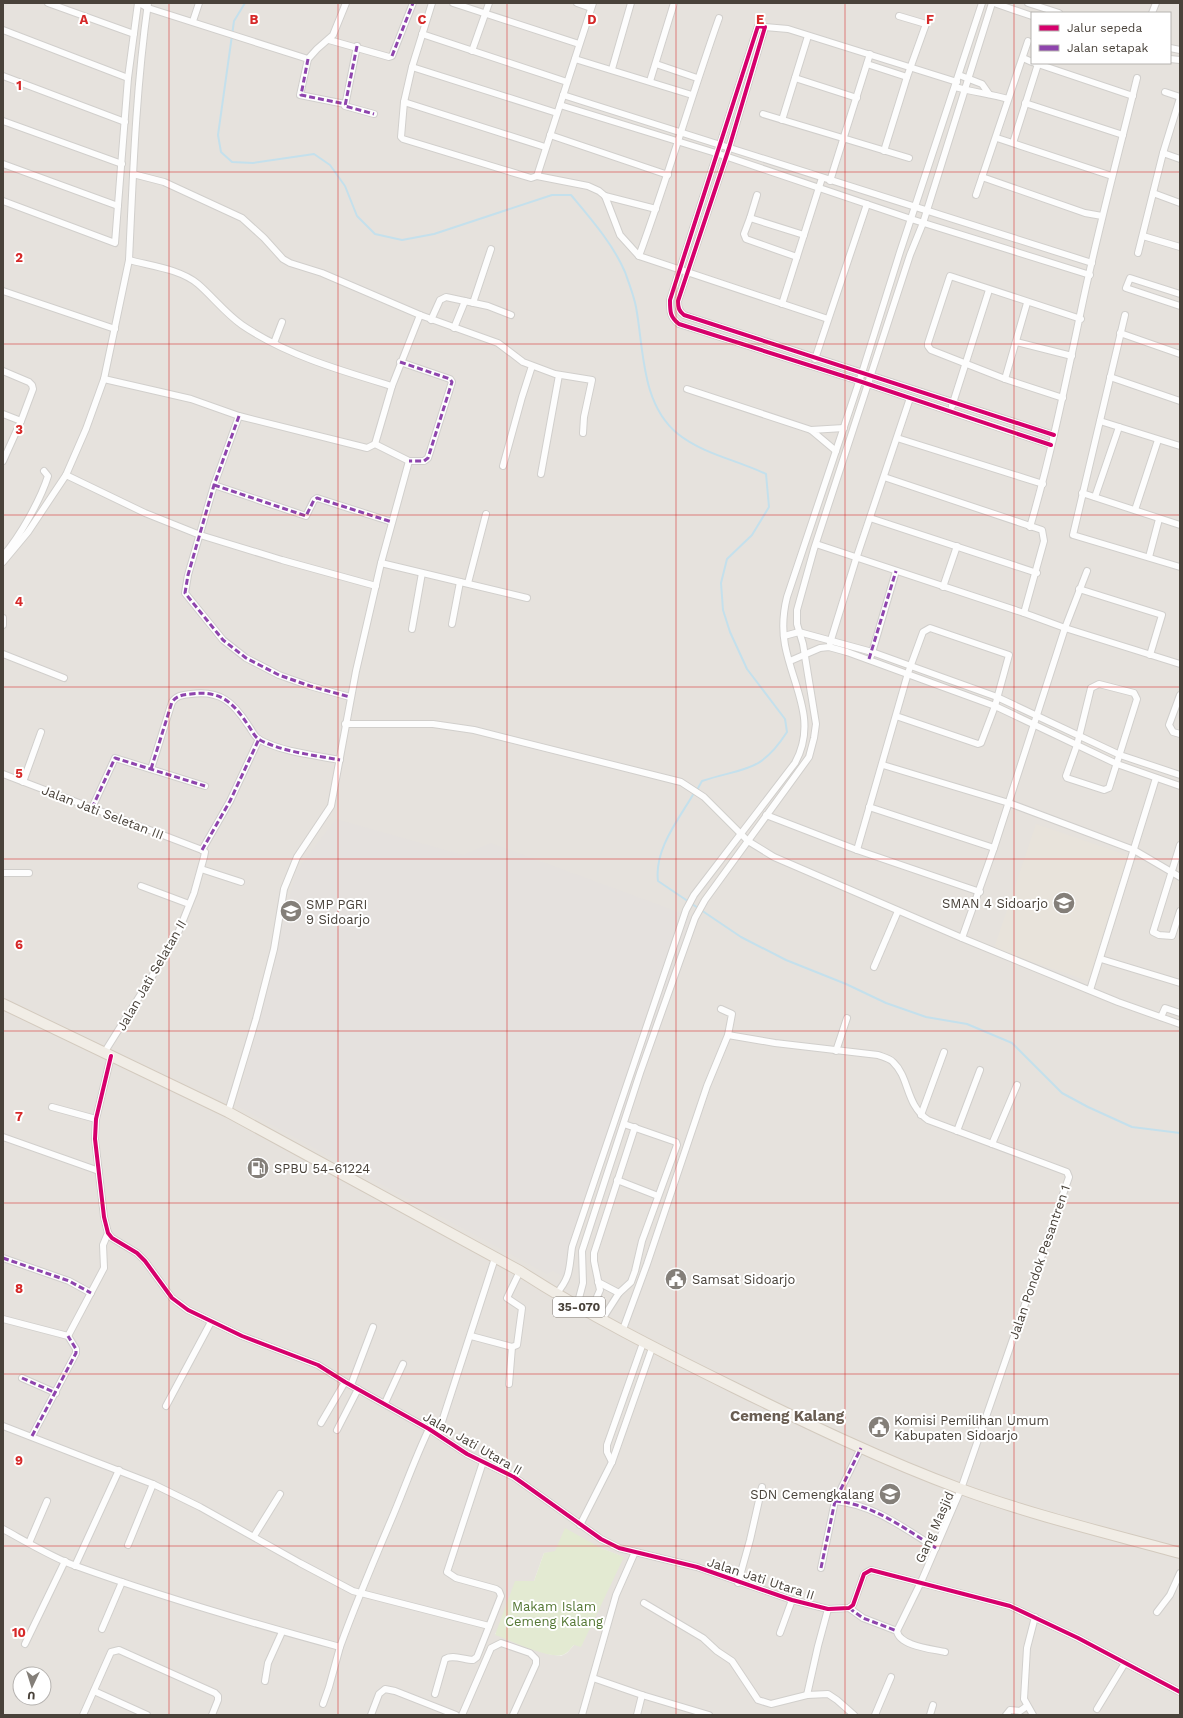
<svg xmlns="http://www.w3.org/2000/svg" width="1183" height="1718" viewBox="0 0 1183 1718" font-family="'Work Sans',sans-serif">
<rect width="100%" height="100%" fill="#f3f1ef"/>
<path fill="#e6e2dd" fill-rule="evenodd" d="M3,3h1177v1712h-1177zM1032,13h138v50h-138zM601,1548l22,9 -49,88 -7,8 -6,3 -13,-2 -53,-20 39,-53 10,-28zM20,1674h24v24h-24z"/>
<polygon fill="#e5e1de" points="336,819 463,855 491,843 695,918 576,1241 567,1279 553,1271 547,1274 237,1106 296,871"/>
<polygon fill="#e8e3db" points="1036,824 1135,858 1092,982 994,949"/>
<path fill="#e3ead2" d="M565,1528l36,20 23,9 -43,90 -7,-2c-4,4 -7,9 -12,10 -14,4 -52,-15 -67,-20l20,-54h19l10,-28 11,-2z"/>
<g fill="none" stroke-linecap="round" stroke-linejoin="round">
<g stroke="#c4e0ec" stroke-width="2">
<path d="M245,3l-11,18 -16,114 3,17 11,10 21,1 61,-9 16,11 15,21 12,30 18,18 27,6 32,-6 118,-39h19c20,24 42,49 54,77 4,11 9,24 11,35 8,43 5,97 42,127 25,20 59,26 88,40l3,33 -17,28 -25,24 -6,24 2,27 7,22 17,37 38,50 2,13c-27,42 -43,35 -85,49l-5,9"/>
<path d="M694,793c-15,26 -40,56 -36,88l83,56 45,23 60,24 40,19 40,14 41,7 45,19 50,50 26,14 44,20 48,6"/>
</g>
<g stroke="#d1cfcc" stroke-width="8">
<g id="minor">
<polyline points="48,3 134,34"/>
<polyline points="139,3 148,8 308,59"/>
<polyline points="432,3 412,67 404,102 401,137 403,139 531,178 537,176 593,3"/>
<polyline points="453,3 579,44"/>
<polyline points="577,3 591,8"/>
<polyline points="994,3 1032,16"/>
<polyline points="1028,3 1059,13"/>
<polyline points="1152,13 1156,3"/>
<polyline points="193,21 199,3"/>
<polyline points="765,27 788,29 957,82"/>
<polyline points="3,30 128,78"/>
<polyline points="422,34 567,82"/>
<polyline points="329,40 389,57 392,56 413,3"/>
<polyline points="357,46 345,106 374,114"/>
<polyline points="1170,48 1180,50"/>
<polyline points="472,51 489,3"/>
<polyline points="1023,58 1032,62"/>
<polyline points="575,59 692,95"/>
<polyline points="1170,59 1180,60"/>
<polyline points="1035,63 1133,96"/>
<polyline points="656,64 697,78"/>
<polyline points="867,64 907,77"/>
<polyline points="412,67 557,113"/>
<polyline points="612,69 631,3"/>
<polyline points="959,75 982,84 989,94"/>
<polyline points="3,76 125,122"/>
<polyline points="795,78 857,98"/>
<polyline points="650,81 674,3"/>
<path d="M955,87c18,5 36,7 53,12"/>
<polyline points="1165,92 1180,97"/>
<polyline points="563,95 1092,263"/>
<polyline points="404,102 545,147"/>
<polyline points="1025,103 1123,135"/>
<polyline points="345,104 300,95 308,59 317,49 333,35 346,3"/>
<polyline points="560,105 719,154 911,219 1090,275"/>
<polyline points="763,114 909,158"/>
<polyline points="782,120 808,36"/>
<polyline points="3,121 122,164"/>
<polyline points="550,135 668,175"/>
<polyline points="997,138 1112,176"/>
<polyline points="1013,143 1038,64"/>
<polyline points="884,151 907,77 926,24 899,16"/>
<polyline points="1163,153 1180,159"/>
<polyline points="3,164 118,206"/>
<polyline points="133,174 164,182 242,218 264,238 283,259 290,263 322,273 420,315 392,386 375,444"/>
<polyline points="537,176 588,186 599,191 605,196 620,235 639,256 828,319"/>
<polyline points="982,177 1085,213 1102,216"/>
<polyline points="830,181 870,54"/>
<polyline points="1153,193 1180,203"/>
<polyline points="976,195 1028,41"/>
<polyline points="605,196 656,209"/>
<polyline points="3,201 115,243 128,78 138,3"/>
<polyline points="750,218 757,195"/>
<polyline points="1143,236 1180,247"/>
<polyline points="1138,253 1163,153 1180,98"/>
<path d="M639,256c29,-79 52,-159 80,-238"/>
<polyline points="797,257 746,239 744,234 750,218 804,235"/>
<path d="M129,260c4,-86 7,-172 19,-257"/>
<polyline points="3,291 115,329"/>
<polyline points="1180,294 1130,278 1126,288 1180,306"/>
<polyline points="473,303 491,249"/>
<polyline points="782,304 822,178"/>
<polyline points="420,315 498,343 523,362 555,374 592,380 584,417 583,433"/>
<polyline points="1125,315 1073,535 1180,567"/>
<polyline points="431,320 440,300 446,297 488,306 511,315"/>
<polyline points="454,328 465,301"/>
<polyline points="1120,333 1180,354"/>
<polyline points="1016,342 1072,356"/>
<polyline points="274,343 282,322"/>
<polyline points="815,359 867,204"/>
<polyline points="3,371 29,382 32,385 33,389 21,421 3,461"/>
<polyline points="1110,377 1180,401"/>
<polyline points="104,379 191,399 239,416 367,448 375,444 409,461 424,461 428,458 452,382 450,379 400,362"/>
<polyline points="1005,379 1027,303"/>
<polyline points="687,389 811,430"/>
<polyline points="1063,398 1005,379 931,350 928,346 928,343 950,276 1081,319"/>
<polyline points="952,406 989,290"/>
<polyline points="3,414 21,421"/>
<polyline points="239,416 214,485 188,575 185,593 223,640 246,658 279,675 310,686 350,697"/>
<polyline points="1100,421 1180,446"/>
<polyline points="897,438 1043,484"/>
<path d="M1051,445l-192,-64 -180,-57c-9,-7 -9,-12 -9,-24l88,-274 7,1 -36,121 -51,153c0,7 1,10 6,14l370,120"/>
<polyline points="836,451 811,430 844,428"/>
<polyline points="503,466 522,397 532,366"/>
<polyline points="541,474 559,375"/>
<path d="M66,475l20,-46 18,-50 25,-119c22,6 51,9 69,24 15,13 27,29 44,41 44,30 100,46 150,61"/>
<polyline points="884,477 1042,530 1044,541 1024,613"/>
<polyline points="214,485 306,516 314,500 317,498 392,522"/>
<polyline points="1082,493 1180,525"/>
<polyline points="1095,497 1119,427"/>
<polyline points="1135,510 1158,440"/>
<polyline points="870,518 1037,573"/>
<path d="M1030,527c22,-75 37,-151 53,-226 16,-75 36,-149 54,-223"/>
<polyline points="816,544 1024,613 1065,628 1180,664"/>
<path d="M3,556c17,-20 37,-55 45,-80l-4,-5"/>
<polyline points="1149,557 1159,519"/>
<polyline points="3,562 28,532 66,475 145,513 200,535 282,560 376,586"/>
<polyline points="381,563 527,598"/>
<polyline points="468,583 486,514"/>
<polyline points="943,587 957,546"/>
<polyline points="1079,589 1162,615 1150,655"/>
<polyline points="3,618 3,625"/>
<polyline points="452,624 460,582"/>
<polyline points="412,629 422,573"/>
<polyline points="784,636 799,632 872,652 997,697 1120,755 1180,775"/>
<polyline points="830,643 856,559 910,398"/>
<polyline points="3,654 64,678"/>
<polyline points="871,656 896,571"/>
<polyline points="790,661 820,648 829,647 847,652 995,706 1117,764 1180,786"/>
<polygon points="1099,684 1134,693 1137,699 1109,788 1104,790 1067,778 1066,776 1077,745 1091,688"/>
<polyline points="1180,695 1169,725 1173,732 1180,734"/>
<polyline points="345,724 433,724 474,730 681,782 704,797 748,841 774,857 962,938 1118,1002 1180,1024"/>
<polyline points="883,765 1009,803 1134,850 1180,877"/>
<path d="M151,769l21,-67c5,-7 11,-7 19,-8 29,-4 42,8 57,31 4,5 6,12 12,15 23,12 54,15 80,20"/>
<polyline points="3,774 202,850"/>
<polyline points="23,782 41,732"/>
<polyline points="869,807 994,848"/>
<polyline points="92,808 115,758 205,786"/>
<polyline points="766,815 857,850 980,892"/>
<polyline points="1180,845 1153,932 1159,935 1172,936 1180,911"/>
<polyline points="202,850 230,801 259,739"/>
<polyline points="857,850 908,673 923,632 930,628 1009,655 995,706 981,743 978,744 896,716"/>
<polyline points="201,869 241,882"/>
<polyline points="3,873 29,873"/>
<polyline points="141,886 189,904"/>
<polyline points="962,938 994,848 1065,628 1087,571"/>
<polyline points="1101,959 1180,983"/>
<polyline points="874,967 898,911"/>
<polyline points="1090,990 1156,778"/>
<polyline points="1161,1017 1165,1008 1180,1013"/>
<path d="M728,1035l47,8 103,12c5,2 11,3 15,7 17,16 12,42 35,58l139,52 2,5 -108,312 -40,93 -24,49c2,15 35,18 48,21"/>
<polyline points="836,1051 847,1018"/>
<polyline points="104,1053 176,938 194,893 204,857 205,852 202,850"/>
<polyline points="111,1056 96,1119 95,1139 104,1217 108,1233 112,1238 137,1253 145,1261 172,1298 188,1310 242,1336 318,1365 345,1382 429,1429 467,1454 514,1477 601,1539 619,1548 697,1567 792,1600 828,1609 849,1608 853,1605 864,1574 871,1570 1010,1606 1078,1638 1180,1692"/>
<polyline points="52,1107 96,1119"/>
<polyline points="228,1112 256,1019 274,949 284,889 297,857 331,806 356,671 381,563 409,461"/>
<polyline points="921,1115 944,1052"/>
<polyline points="957,1131 980,1070"/>
<polyline points="3,1137 99,1171"/>
<polyline points="992,1144 1017,1085"/>
<polyline points="617,1180 658,1196"/>
<polyline points="3,1258 69,1281 91,1293"/>
<polyline points="598,1282 619,1293"/>
<path d="M556,1294c15,-17 13,-26 16,-47l114,-337 8,-15 101,-132c23,-42 -2,-76 -10,-118 -3,-16 -2,-32 2,-48l75,-224 38,-121 82,-249"/>
<polyline points="577,1306 583,1283 582,1251 640,1073 695,918 705,900 809,757 814,738 816,724 803,644 797,624 797,610 814,549 910,255 923,223 992,3"/>
<polyline points="590,1313 600,1290 594,1261 594,1253 635,1127"/>
<polyline points="3,1319 68,1336 104,1268 103,1245 108,1233"/>
<polyline points="601,1321 619,1293 631,1282 635,1271 642,1241 677,1145 676,1142 624,1124"/>
<polyline points="622,1332 647,1264 707,1086 728,1035 732,1014 721,1009"/>
<polyline points="471,1336 512,1347 517,1345 522,1308 507,1298 520,1271"/>
<polyline points="22,1378 56,1393"/>
<polyline points="509,1384 512,1347"/>
<polyline points="351,1385 373,1327"/>
<polyline points="385,1403 403,1364"/>
<polyline points="166,1406 211,1322"/>
<polyline points="321,1423 345,1382"/>
<polyline points="3,1426 153,1484 200,1507 300,1563 353,1591 489,1626"/>
<polyline points="337,1430 358,1389"/>
<polyline points="438,1434 495,1258"/>
<polyline points="32,1436 76,1353 76,1349 68,1336"/>
<polyline points="612,1462 607,1452 607,1445 643,1343"/>
<path d="M835,1501c38,3 70,28 101,47"/>
<polyline points="580,1525 612,1462 652,1348"/>
<path d="M3,1529c22,12 50,29 73,37 86,31 175,57 264,81l-11,40 -6,17"/>
<polyline points="254,1536 280,1494"/>
<polyline points="29,1543 47,1501"/>
<polyline points="128,1545 153,1484"/>
<polyline points="75,1566 119,1470"/>
<polyline points="821,1568 835,1501 861,1448"/>
<polyline points="738,1583 750,1540 762,1487"/>
<polyline points="644,1603 703,1638 717,1651 732,1661 758,1700 771,1704 807,1695 828,1694 837,1700 854,1715"/>
<polyline points="849,1608 863,1618 897,1631"/>
<polyline points="1157,1612 1170,1595 1180,1573"/>
<polyline points="102,1629 122,1582"/>
<polyline points="780,1633 792,1600"/>
<polyline points="25,1644 65,1561"/>
<path d="M340,1647c15,-42 32,-82 49,-122 14,-32 25,-65 40,-96"/>
<polyline points="593,1678 642,1695 709,1715"/>
<polyline points="265,1681 268,1663 282,1632"/>
<polyline points="94,1691 147,1715"/>
<path d="M435,1694l10,-35c8,-5 19,1 28,1l4,-3 24,-61 -2,-5 -3,-2 -40,-11 -9,-6 36,-110"/>
<polyline points="807,1695 818,1646 828,1609"/>
<polyline points="1097,1709 1125,1663"/>
<polyline points="83,1715 111,1652 119,1650 215,1693 218,1696 218,1700 212,1715"/>
<polyline points="371,1715 379,1694 385,1689 395,1691 456,1715"/>
<polyline points="462,1715 491,1648 501,1643 530,1653 536,1659 536,1664 513,1715"/>
<polyline points="582,1715 616,1595 635,1552"/>
<polyline points="637,1715 642,1695"/>
<polyline points="875,1715 891,1677"/>
<polyline points="930,1715 933,1705"/>
<polyline points="1006,1715 1010,1710 1020,1711 1027,1706"/>
<polyline points="1033,1715 1024,1699 1027,1648 1035,1617"/>
</g>
</g>
<g stroke="#d3cabe" stroke-width="12">
<path id="primary" d="M3,1004l225,108 292,159c68,44 140,80 213,116 75,37 150,73 228,102 71,26 146,44 219,64"/>
</g>
<use href="#minor" stroke="#fdfdfd" stroke-width="6"/>
<use href="#primary" stroke="#f1ede6" stroke-width="10"/>
<g stroke="#8e44ad" stroke-width="3" stroke-dasharray="6 3" stroke-linecap="butt">
<polyline points="357,46 345,106 374,114"/>
<polyline points="392,56 413,3"/>
<polyline points="308,59 301,95 345,104"/>
<polyline points="400,362 450,379 452,382 428,458 424,461 409,461"/>
<polyline points="239,416 214,485 188,575 185,593 223,640 246,658 279,675 310,686 350,697"/>
<polyline points="214,485 306,516 314,500 317,498 392,522"/>
<polyline points="869,659 896,571"/>
<path d="M151,769l21,-67c5,-7 11,-7 19,-8 29,-4 42,8 57,31 4,5 6,12 12,15 23,12 54,15 80,20"/>
<polyline points="92,808 115,758 205,786"/>
<polyline points="202,850 230,801 259,739"/>
<polyline points="3,1258 69,1281 91,1293"/>
<polyline points="22,1378 56,1393"/>
<polyline points="32,1436 76,1353 76,1349 68,1336"/>
<path d="M835,1501c38,3 70,28 101,47"/>
<polyline points="821,1568 835,1501 861,1448"/>
<polyline points="849,1608 863,1618 897,1631"/>
</g>
<g stroke="#fff" stroke-width="6">
<g id="cycleway">
<path d="M1051,445l-192,-64 -180,-57c-9,-7 -9,-12 -9,-24l88,-274 7,1 -36,121 -51,153c0,7 1,10 6,14l370,120"/>
<polyline points="111,1056 96,1119 95,1139 104,1217 108,1233 112,1238 137,1253 145,1261 172,1298 188,1310 242,1336 318,1365 345,1382 429,1429 467,1454 514,1477 601,1539 619,1548 697,1567 792,1600 828,1609 849,1608 853,1605 864,1574 871,1570 1010,1606 1078,1638 1180,1692"/>
</g>
</g>
<use href="#cycleway" stroke="#d6006c" stroke-width="4"/>
</g>
<path fill="none" stroke="#d62828" stroke-width="1" stroke-opacity="0.55" d="M169,3v1712M338,3v1712M507,3v1712M676,3v1712M845,3v1712M1014,3v1712M3,172h1177M3,344h1177M3,515h1177M3,687h1177M3,859h1177M3,1031h1177M3,1203h1177M3,1374h1177M3,1546h1177"/>
<defs>
<g id="school-disc" transform="scale(1.15)"><circle r="9.5" fill="#847f79" stroke="#fff"/><path d="M0-5L7-2L0 1L-7-2ZM-4 1L0 2.5L4 1V4Q0 6-4 4Z" fill="#fff"/></g>
<g id="fuel-disc" transform="scale(1.15)"><circle r="9.5" fill="#847f79" stroke="#fff"/><path d="M-5.5-6h7V0h2V4h1.3V-2.5L3-4.5l.8-.8L6-3V5H2.5V1h-1V6h-7ZM-4.2-4.7v3.2H.2V-4.7Z" fill="#fff"/></g>
<g id="civic-disc" transform="scale(1.15)"><circle r="9.5" fill="#847f79" stroke="#fff"/><path d="M-.6-6.5H3V-4.5H.6V-3L4-1V1h2V6H-6V1h2V-1L-.6-3ZM-1.2 2.5V6h2.4V2.5Z" fill="#fff"/></g>
</defs>
<g fill-rule="evenodd">
<use href="#school-disc" x="1064" y="903"/>
<use href="#school-disc" x="291" y="911"/>
<use href="#fuel-disc" x="258" y="1168"/>
<use href="#civic-disc" x="676" y="1279"/>
<use href="#civic-disc" x="879" y="1427"/>
<use href="#school-disc" x="890" y="1494"/>
</g>
<g text-anchor="middle" stroke-width="4" stroke-linejoin="round" paint-order="stroke">
<rect fill="#fff" stroke="#807b75" stroke-width="1" x="553" y="1297" width="52" height="20" rx="3"/>
<g font-size="12" font-weight="bold" fill="#49423a">
<text x="579" y="1311">35-070</text>
</g>
<g font-size="13" fill="#49423a" stroke="#fff">
<text transform="translate(103 812) rotate(21)" y="5">Jalan Jati Seletan III</text>
<text transform="translate(151 975) rotate(-60)" y="5">Jalan Jati Selatan II</text>
<text transform="translate(1039 1262) rotate(-71)" y="5">Jalan Pondok Pesantren 1</text>
<text transform="translate(473 1443) rotate(30)" y="5">Jalan Jati Utara II</text>
<text transform="translate(934 1527) rotate(-66)" y="5">Gang Masjid</text>
<text transform="translate(761 1578) rotate(18)" y="5">Jalan Jati Utara II</text>
</g>
<g font-size="13" fill="#49423a" stroke="#fff" text-anchor="start">
<text x="1048" y="908" text-anchor="end">SMAN 4 Sidoarjo</text>
<text x="306" y="909">SMP PGRI<tspan x="306" dy="15">9 Sidoarjo</tspan></text>
<text x="274" y="1173">SPBU 54-61224</text>
<text x="692" y="1284">Samsat Sidoarjo</text>
<text x="894" y="1425">Komisi Pemilihan Umum<tspan x="894" dy="15">Kabupaten Sidoarjo</tspan></text>
<text x="874" y="1499" text-anchor="end">SDN Cemengkalang</text>
</g>
<g font-size="13" fill="#537632" stroke="#fff">
<text x="554" y="1611">Makam Islam<tspan x="554" dy="15">Cemeng Kalang</tspan></text>
</g>
<g font-size="15" font-weight="bold" fill="#6a5e53" stroke="#fff">
<text x="787" y="1421">Cemeng Kalang</text>
</g>
</g>
<g font-size="13" text-anchor="middle" font-weight="bold" fill="#d62828" stroke="#fff" stroke-width="4" stroke-linejoin="round" paint-order="stroke">
<text x="84" y="24">A</text>
<text x="254" y="24">B</text>
<text x="422" y="24">C</text>
<text x="592" y="24">D</text>
<text x="760" y="24">E</text>
<text x="930" y="24">F</text>
<text x="19" y="90">1</text>
<text x="19" y="262">2</text>
<text x="19" y="434">3</text>
<text x="19" y="606">4</text>
<text x="19" y="778">5</text>
<text x="19" y="949">6</text>
<text x="19" y="1121">7</text>
<text x="19" y="1293">8</text>
<text x="19" y="1465">9</text>
<text x="19" y="1637">10</text>
</g>
<rect width="1183" height="1718" fill="none" stroke="#49423a" stroke-width="8"/>
<rect x="1031" y="12" width="140" height="52" fill="#ffffff" stroke="#b6b3b0"/>
<rect x="1039" y="25" width="20" height="6" fill="#d6006c" stroke="#b6b3b0"/>
<text x="1067" y="32" font-size="12" fill="#49423a">Jalur sepeda</text>
<rect x="1039" y="45" width="20" height="6" fill="#8e44ad" stroke="#b6b3b0"/>
<text x="1067" y="52" font-size="12" fill="#49423a">Jalan setapak</text>
<g transform="translate(32 1686) rotate(184)"><circle r="19" fill="#ffffff" stroke="#b6b3b0"/>
<path d="M0-3L7 15L0 10L-7 15Z" fill="#847f79"/>
<text y="-6" font-size="11" font-weight="bold" text-anchor="middle" fill="#49423a">U</text>
</g>
</svg>
